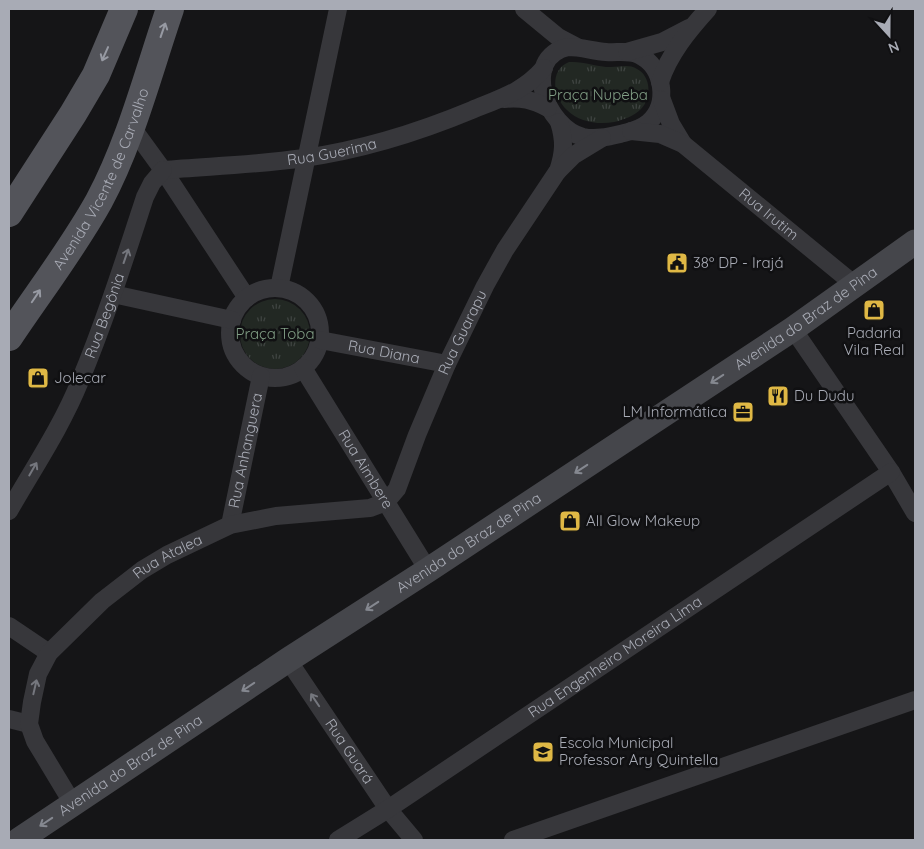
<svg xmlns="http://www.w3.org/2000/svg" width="924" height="849" viewBox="0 0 924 849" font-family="Quicksand,sans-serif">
<defs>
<pattern id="park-tufts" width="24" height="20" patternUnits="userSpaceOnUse" patternTransform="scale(1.25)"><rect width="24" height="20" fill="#222823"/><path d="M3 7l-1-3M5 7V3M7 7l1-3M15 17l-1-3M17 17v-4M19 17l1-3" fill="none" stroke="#3f4441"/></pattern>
</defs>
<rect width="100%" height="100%" fill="#151517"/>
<g fill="url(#park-tufts)">
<path d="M569,62c14,-1 27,5 42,5 9,0 18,-3 26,2 14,7 15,29 4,40 -7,7 -18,11 -27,13 -16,3 -35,0 -47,-12 -14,-13 -18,-40 2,-48z"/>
<circle cx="275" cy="334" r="35"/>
</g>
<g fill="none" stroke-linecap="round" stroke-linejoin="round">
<g stroke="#37373b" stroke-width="18">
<polyline points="524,9 558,37 577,47"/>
<path d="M568,47c13,0 25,4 38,5 11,1 23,-2 33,3 25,12 30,49 10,67 -7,6 -16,9 -25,11 -13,3 -27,7 -41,4 -37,-9 -63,-79 -15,-90z"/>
<polyline points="627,52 662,42 689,28"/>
<path d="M660,82c9,-28 29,-52 48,-73"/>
<path d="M504,99c17,-2 29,1 44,9"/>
<polyline points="662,100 671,124 683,144"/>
<polyline points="131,126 163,170 247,298"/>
<path id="s1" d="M631,131l29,3 23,10 172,141"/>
<path id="s2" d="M163,170c47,-4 94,-5 141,-12 57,-8 115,-26 168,-48 29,-12 51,-18 72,-42"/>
<path d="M558,171c6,-18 7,-30 1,-49"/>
<polyline points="279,288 338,9"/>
<circle cx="275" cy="333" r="45"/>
<polyline points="113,294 232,320"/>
<polyline points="793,329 891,472 915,513"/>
<path id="s3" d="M320,340l127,24"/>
<path id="s4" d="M303,368l125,202"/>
<path id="s5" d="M9,511c24,-42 53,-85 71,-130 25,-60 45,-123 65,-184l7,-14 11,-13"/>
<path id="s6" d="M230,525l31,-149"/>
<polyline points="9,626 49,653"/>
<path id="s7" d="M288,660l100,149 26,31"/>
<polyline points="9,719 29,724"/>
<path id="s8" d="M73,804l-38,-63 -6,-17 3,-22 6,-28 11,-21 53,-52 40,-31 25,-15 63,-30 46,-9 94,-8 16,-6 11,-13 20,-54 30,-71 38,-78 20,-36 52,-78 17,-17 28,-17"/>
<path id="s9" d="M338,840l50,-31 503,-337"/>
<polyline points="513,840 915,700"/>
</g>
<path stroke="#45464b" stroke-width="25" id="s10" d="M19,840l269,-180 140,-90 365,-241 122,-87"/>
<g stroke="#53545a" stroke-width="28">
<polyline points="9,213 73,114 96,75 124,9"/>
<path id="s11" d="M9,337c30,-45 64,-89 90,-136 32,-60 49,-128 71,-192"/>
</g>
</g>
<defs><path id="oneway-shaft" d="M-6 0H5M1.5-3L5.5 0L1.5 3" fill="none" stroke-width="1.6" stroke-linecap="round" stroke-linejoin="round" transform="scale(1.25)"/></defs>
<g stroke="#979aa3">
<use href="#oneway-shaft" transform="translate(163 30) rotate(-71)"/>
<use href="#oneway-shaft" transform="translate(105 54) rotate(114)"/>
<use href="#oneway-shaft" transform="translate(36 296) rotate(-56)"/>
</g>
<g stroke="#75777e">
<use href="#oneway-shaft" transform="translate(126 256) rotate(-71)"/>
<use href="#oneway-shaft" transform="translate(33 469) rotate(-60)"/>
<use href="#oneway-shaft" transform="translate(35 687) rotate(-77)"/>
<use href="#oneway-shaft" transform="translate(315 700) rotate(-124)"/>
</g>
<g stroke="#858890">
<use href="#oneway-shaft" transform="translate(717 379) rotate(147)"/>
<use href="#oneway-shaft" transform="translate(581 469) rotate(147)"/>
<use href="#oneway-shaft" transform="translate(372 606) rotate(147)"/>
<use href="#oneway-shaft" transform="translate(248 687) rotate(146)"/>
<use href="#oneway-shaft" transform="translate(46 822) rotate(146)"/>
</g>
<defs>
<g id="civic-square" transform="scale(1.125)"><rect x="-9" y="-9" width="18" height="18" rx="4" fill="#dfb845" stroke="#101012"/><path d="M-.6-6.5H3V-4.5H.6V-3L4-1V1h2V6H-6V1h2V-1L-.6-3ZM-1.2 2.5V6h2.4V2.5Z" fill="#111"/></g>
<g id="shop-square" transform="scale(1.125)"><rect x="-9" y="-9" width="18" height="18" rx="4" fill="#dfb845" stroke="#101012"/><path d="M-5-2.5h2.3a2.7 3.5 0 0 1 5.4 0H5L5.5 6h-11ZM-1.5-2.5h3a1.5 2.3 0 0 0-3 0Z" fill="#111"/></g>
<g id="restaurant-square" transform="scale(1.125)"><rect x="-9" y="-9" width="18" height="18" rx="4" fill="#dfb845" stroke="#101012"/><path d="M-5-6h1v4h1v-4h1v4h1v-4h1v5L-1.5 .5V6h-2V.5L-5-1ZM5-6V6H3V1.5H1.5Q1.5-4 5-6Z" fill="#111"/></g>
<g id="office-square" transform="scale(1.125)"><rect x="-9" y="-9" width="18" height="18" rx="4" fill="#dfb845" stroke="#101012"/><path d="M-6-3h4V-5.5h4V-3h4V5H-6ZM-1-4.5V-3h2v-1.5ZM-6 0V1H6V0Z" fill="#111"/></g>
<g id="school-square" transform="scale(1.125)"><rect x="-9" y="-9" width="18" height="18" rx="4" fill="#dfb845" stroke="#101012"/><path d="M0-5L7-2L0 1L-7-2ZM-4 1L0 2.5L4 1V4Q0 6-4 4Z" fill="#111"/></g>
</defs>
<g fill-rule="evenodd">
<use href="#civic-square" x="677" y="263"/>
<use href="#shop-square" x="874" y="310"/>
<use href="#shop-square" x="38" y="378"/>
<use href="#restaurant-square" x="778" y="396"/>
<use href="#office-square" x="743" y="412"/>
<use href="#shop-square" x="570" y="521"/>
<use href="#school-square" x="543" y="752"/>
</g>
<g text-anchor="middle" stroke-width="5" stroke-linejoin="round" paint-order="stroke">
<g font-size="15" fill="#819e85" stroke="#101012">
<text x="598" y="100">Praça Nupeba</text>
<text x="275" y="339">Praça Toba</text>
</g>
<g font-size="15" fill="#a8abb5" stroke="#101012">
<text dy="5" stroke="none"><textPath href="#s2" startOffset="170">Rua Guerima</textPath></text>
<text dy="5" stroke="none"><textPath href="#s11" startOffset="184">Avenida Vicente de Carvalho</textPath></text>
<text dy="5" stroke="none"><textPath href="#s1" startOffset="165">Rua Irutim</textPath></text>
<text dy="5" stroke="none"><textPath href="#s5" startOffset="218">Rua Begônia</textPath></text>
<text dy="5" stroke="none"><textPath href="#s10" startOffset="944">Avenida do Braz de Pina</textPath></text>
<text dy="5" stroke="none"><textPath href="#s8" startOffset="735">Rua Guarapu</textPath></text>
<text dy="5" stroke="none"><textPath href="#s3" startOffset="65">Rua Diana</textPath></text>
<text dy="5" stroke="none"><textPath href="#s6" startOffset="76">Rua Anhanguera</textPath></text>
<text dy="5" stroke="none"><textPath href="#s4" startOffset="119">Rua Aimbere</textPath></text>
<text dy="5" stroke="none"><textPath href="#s10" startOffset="539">Avenida do Braz de Pina</textPath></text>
<text dy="5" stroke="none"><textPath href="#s8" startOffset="320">Rua Atalea</textPath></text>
<text dy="5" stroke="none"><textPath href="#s9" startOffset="332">Rua Engenheiro Moreira Lima</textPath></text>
<text dy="5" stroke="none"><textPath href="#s7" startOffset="110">Rua Guará</textPath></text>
<text dy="5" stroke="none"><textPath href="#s10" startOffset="134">Avenida do Braz de Pina</textPath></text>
</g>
<g font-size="15" fill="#a8abb5" stroke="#101012" text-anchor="start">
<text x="693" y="268">38º DP - Irajá</text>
<text x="874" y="338" text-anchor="middle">Padaria<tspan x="874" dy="17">Vila Real</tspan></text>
<text x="54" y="383">Jolecar</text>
<text x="794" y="401">Du Dudu</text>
<text x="727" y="417" text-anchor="end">LM Informática</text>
<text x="586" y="526">All Glow Makeup</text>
<text x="559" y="748">Escola Municipal<tspan x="559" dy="17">Professor Ary Quintella</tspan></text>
</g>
</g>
<rect width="924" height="849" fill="none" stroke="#a8abb5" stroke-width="20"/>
<g transform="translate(889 35) rotate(159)" stroke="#101012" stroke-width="4" paint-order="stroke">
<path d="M0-4L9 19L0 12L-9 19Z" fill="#a8abb5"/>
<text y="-8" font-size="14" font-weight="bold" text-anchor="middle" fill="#a8abb5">N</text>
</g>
</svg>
